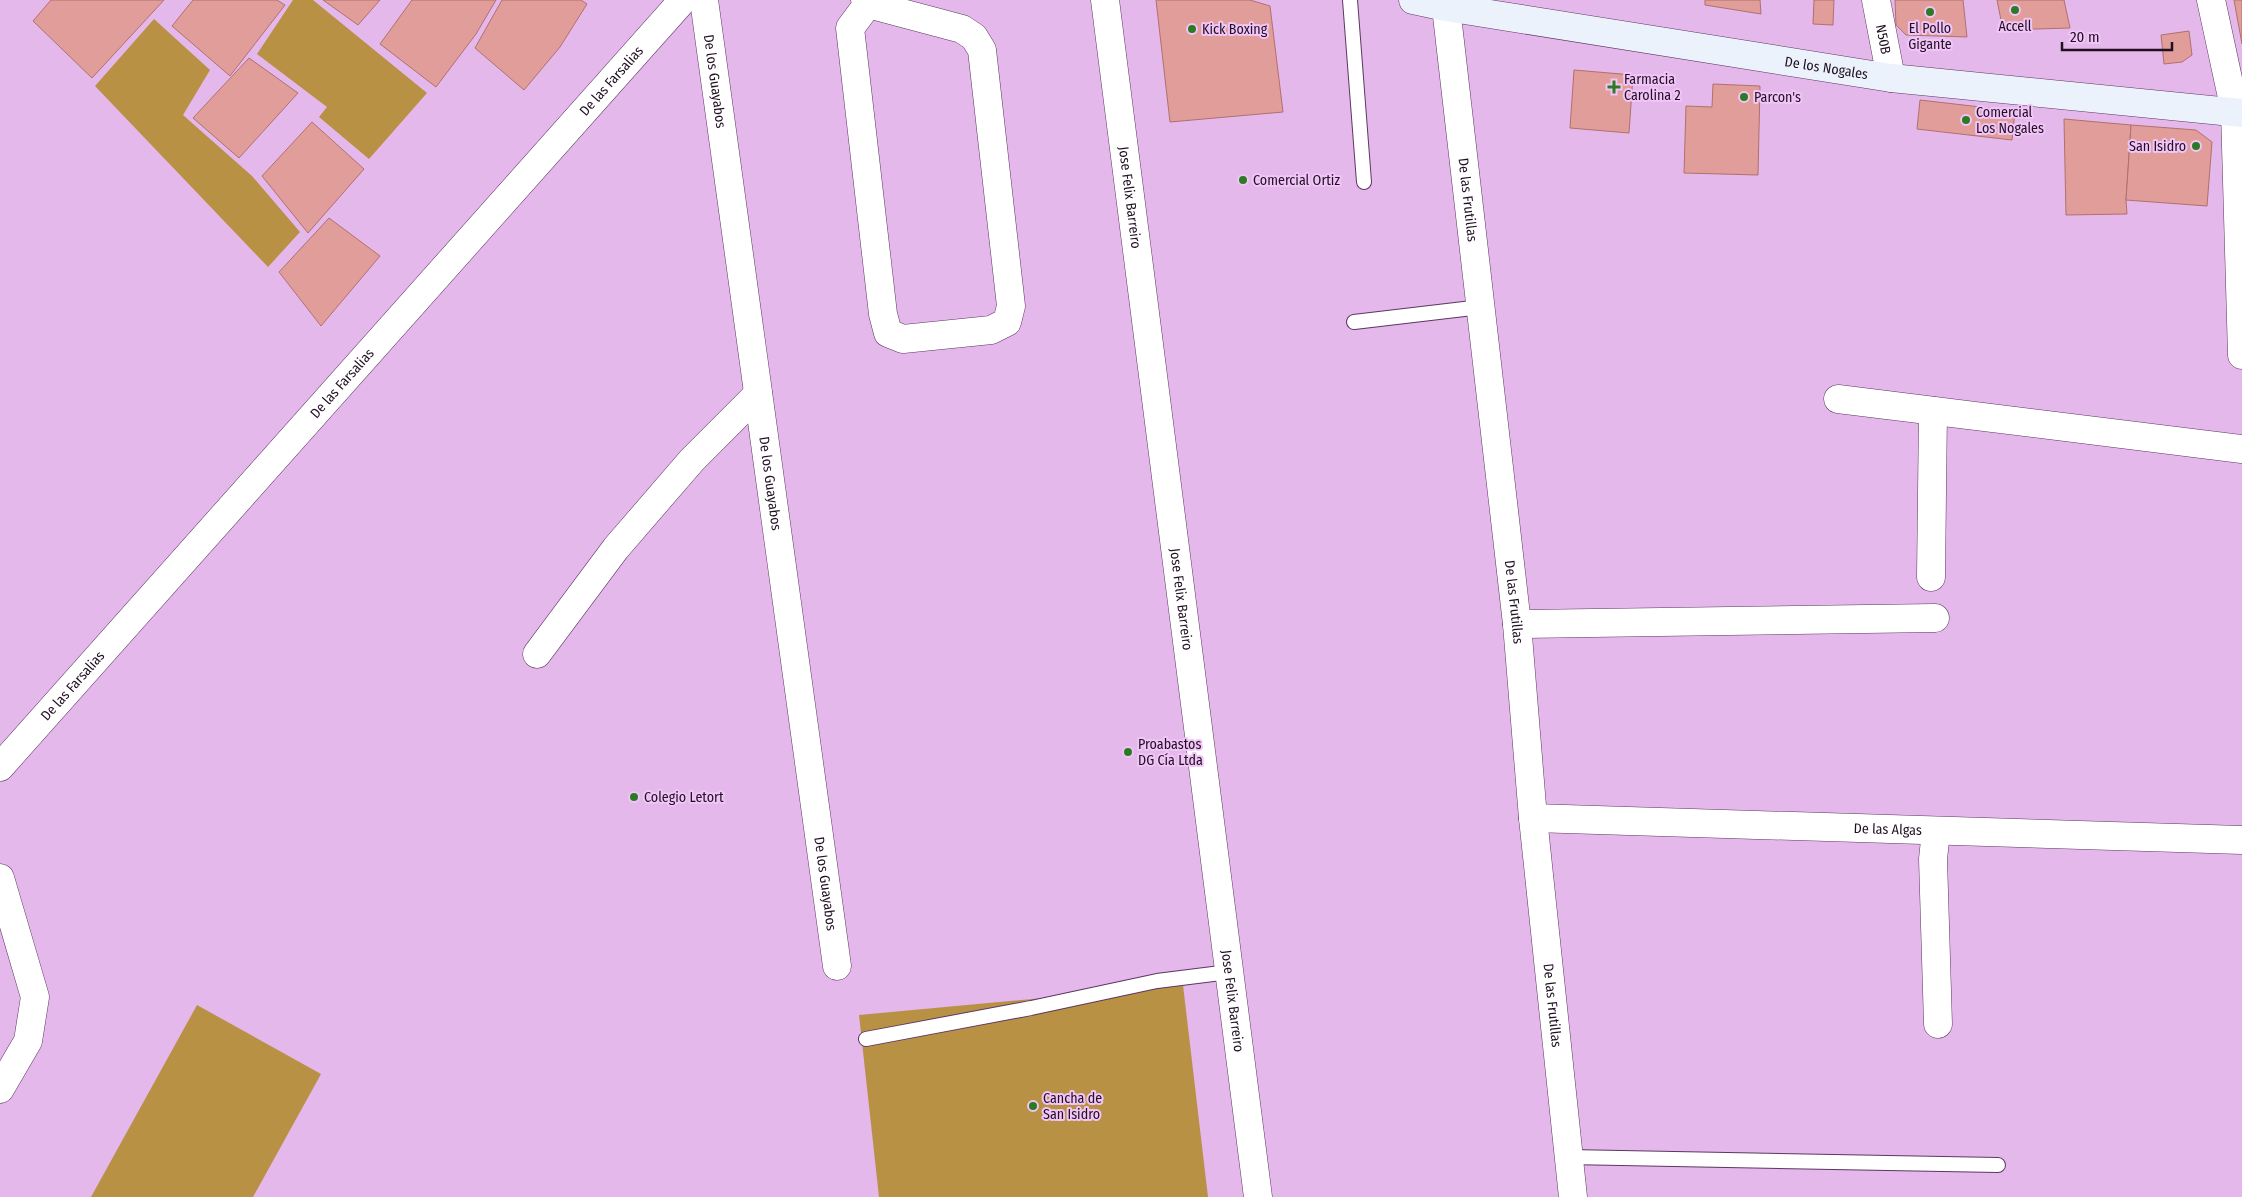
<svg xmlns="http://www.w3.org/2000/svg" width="2242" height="1197" viewBox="0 0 2242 1197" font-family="'Fira Sans Condensed',sans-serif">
<rect width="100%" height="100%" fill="#e4b8ea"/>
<g fill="#b89145">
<polygon points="293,0 313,0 427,93 369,159 319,117 327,107 257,54"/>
<polygon points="154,19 210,70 183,115 252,176 300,232 268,267 95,86"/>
<polygon points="1183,985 1208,1197 879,1197 859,1015"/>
<polygon points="197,1005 321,1074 253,1197 91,1197"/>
</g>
<g fill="#e19d9a" stroke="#b0706d">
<polygon points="51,0 164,0 92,78 33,21"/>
<polygon points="193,0 277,0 285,5 230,76 172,26"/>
<polygon points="323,0 380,0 358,25"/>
<polygon points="412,0 496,0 476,34 436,87 380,44"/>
<polygon points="502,0 581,0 587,4 560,47 524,90 475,48"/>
<polygon points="1156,0 1250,0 1270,6 1283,112 1170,122"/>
<polygon points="1705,0 1760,0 1761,14 1705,5"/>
<polygon points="1814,0 1834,0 1833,25 1813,24"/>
<polygon points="1895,0 1963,0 1967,37 1906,35 1896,25"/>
<polygon points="1997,0 2064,0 2070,28 2003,30"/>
<polygon points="2234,0 2242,0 2242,44"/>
<polygon points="2189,31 2192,55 2182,62 2164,64 2161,35"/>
<polygon points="249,58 298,93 239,158 193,118"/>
<polygon points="1574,70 1633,75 1629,133 1570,128"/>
<polygon points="1713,84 1760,86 1758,175 1684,173 1686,106 1712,107"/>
<polygon points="1920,100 2015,111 2012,140 1917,129"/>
<polygon points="2064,119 2131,125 2126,200 2127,214 2066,215"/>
<polygon points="312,122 364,169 308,233 262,176"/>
<polygon points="2131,125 2196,130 2212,142 2207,206 2126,200"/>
<polygon points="329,218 380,256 321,326 279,272"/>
</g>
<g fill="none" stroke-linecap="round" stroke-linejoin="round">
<g stroke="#5c3761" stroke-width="16">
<g id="lane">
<polyline points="1350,0 1364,182"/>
<polyline points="1354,322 1481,307"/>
<polyline points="866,1039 1031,1008 1157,981 1229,972"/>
<polyline points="1568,1157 1998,1165"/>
</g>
</g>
<g stroke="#5c3761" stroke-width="29">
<g id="street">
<path id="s1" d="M704,0l133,966"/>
<polyline points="865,0 868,4 962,29 974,37 982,50 1011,306 1007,322 991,330 903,339 888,333 883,314 850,28 868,4"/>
<path id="s2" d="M1105,0l153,1197"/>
<path id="s3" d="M1876,0l15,78"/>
<polyline points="2211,0 2235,111 2242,355"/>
<path id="s4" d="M1446,7l71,617 16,194 40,379"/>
<polyline points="1838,399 2242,449"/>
<polyline points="1931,577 1933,411"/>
<polyline points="1517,624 1935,618"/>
<polyline points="537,654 616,548 692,460 758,394"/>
<path id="s5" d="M0,767l683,-767"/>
<path id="s6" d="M1533,818l709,22"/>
<polyline points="1936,831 1933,859 1938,1024"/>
<polyline points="0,878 35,997 28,1041 0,1089"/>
</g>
</g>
<g stroke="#5c3761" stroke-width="29">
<g id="secondary">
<path id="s7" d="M1413,0l33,7 445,71 351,35"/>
</g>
</g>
<use href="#lane" stroke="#fff" stroke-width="14"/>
<use href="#street" stroke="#fff" stroke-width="28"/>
<use href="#secondary" stroke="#ecf2fc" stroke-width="28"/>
</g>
<g fill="#2b7b25" stroke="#f1c5f7" stroke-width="2">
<circle cx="2015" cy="10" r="5"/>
<circle cx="1930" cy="12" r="5"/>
<circle cx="1192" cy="29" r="5"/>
<path d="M1611.5 79.5h5v5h5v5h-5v5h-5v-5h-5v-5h5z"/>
<circle cx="1744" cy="97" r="5"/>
<circle cx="1966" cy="120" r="5"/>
<circle cx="2196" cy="146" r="5"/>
<circle cx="1243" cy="180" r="5"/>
<circle cx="1128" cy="752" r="5"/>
<circle cx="634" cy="797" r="5"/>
<circle cx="1033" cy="1106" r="5"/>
</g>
<g text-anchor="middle" stroke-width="4" stroke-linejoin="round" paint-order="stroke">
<g font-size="14" fill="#201022" stroke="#f1c5f7" text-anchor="start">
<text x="2015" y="31" text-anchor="middle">Accell</text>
<text x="1930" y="33" text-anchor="middle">El Pollo<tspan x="1930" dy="16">Gigante</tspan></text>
<text x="1202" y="34">Kick Boxing</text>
<text x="1624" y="84">Farmacia<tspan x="1624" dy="16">Carolina 2</tspan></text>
<text x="1754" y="102">Parcon's</text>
<text x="1976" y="117">Comercial<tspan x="1976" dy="16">Los Nogales</tspan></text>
<text x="2186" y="151" text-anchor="end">San Isidro</text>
<text x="1253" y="185">Comercial Ortiz</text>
<text x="1138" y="749">Proabastos<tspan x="1138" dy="16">DG Cía Ltda</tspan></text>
<text x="644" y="802">Colegio Letort</text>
<text x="1043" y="1103">Cancha de<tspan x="1043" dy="16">San Isidro</tspan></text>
</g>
<g font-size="14" fill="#201022" stroke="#f1c5f7">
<text dy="5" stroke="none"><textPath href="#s3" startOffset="40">N50B</textPath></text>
<text dy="5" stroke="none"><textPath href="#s7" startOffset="419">De los Nogales</textPath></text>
<text dy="5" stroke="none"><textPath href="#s5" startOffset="919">De las Farsalias</textPath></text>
<text dy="5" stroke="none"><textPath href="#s1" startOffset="82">De los Guayabos</textPath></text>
<text dy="5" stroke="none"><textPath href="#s2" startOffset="199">Jose Felix Barreiro</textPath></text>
<text dy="5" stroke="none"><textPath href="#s4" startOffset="194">De las Frutillas</textPath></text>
<text dy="5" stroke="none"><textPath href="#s5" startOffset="514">De las Farsalias</textPath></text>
<text dy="5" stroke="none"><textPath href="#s1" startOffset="488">De los Guayabos</textPath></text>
<text dy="5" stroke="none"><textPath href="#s2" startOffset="604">Jose Felix Barreiro</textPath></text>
<text dy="5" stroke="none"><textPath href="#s4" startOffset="599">De las Frutillas</textPath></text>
<text dy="5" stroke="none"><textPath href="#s5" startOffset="109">De las Farsalias</textPath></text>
<text dy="5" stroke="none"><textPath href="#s6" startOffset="355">De las Algas</textPath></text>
<text dy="5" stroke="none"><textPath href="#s1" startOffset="892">De los Guayabos</textPath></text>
<text dy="5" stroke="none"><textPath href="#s2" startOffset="1009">Jose Felix Barreiro</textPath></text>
<text dy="5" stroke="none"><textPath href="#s4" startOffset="1004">De las Frutillas</textPath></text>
</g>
</g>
<path d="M2062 42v8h110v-8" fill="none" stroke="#201022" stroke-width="2.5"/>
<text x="2070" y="42" font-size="15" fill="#201022" stroke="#f1c5f7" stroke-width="4" paint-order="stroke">20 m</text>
</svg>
